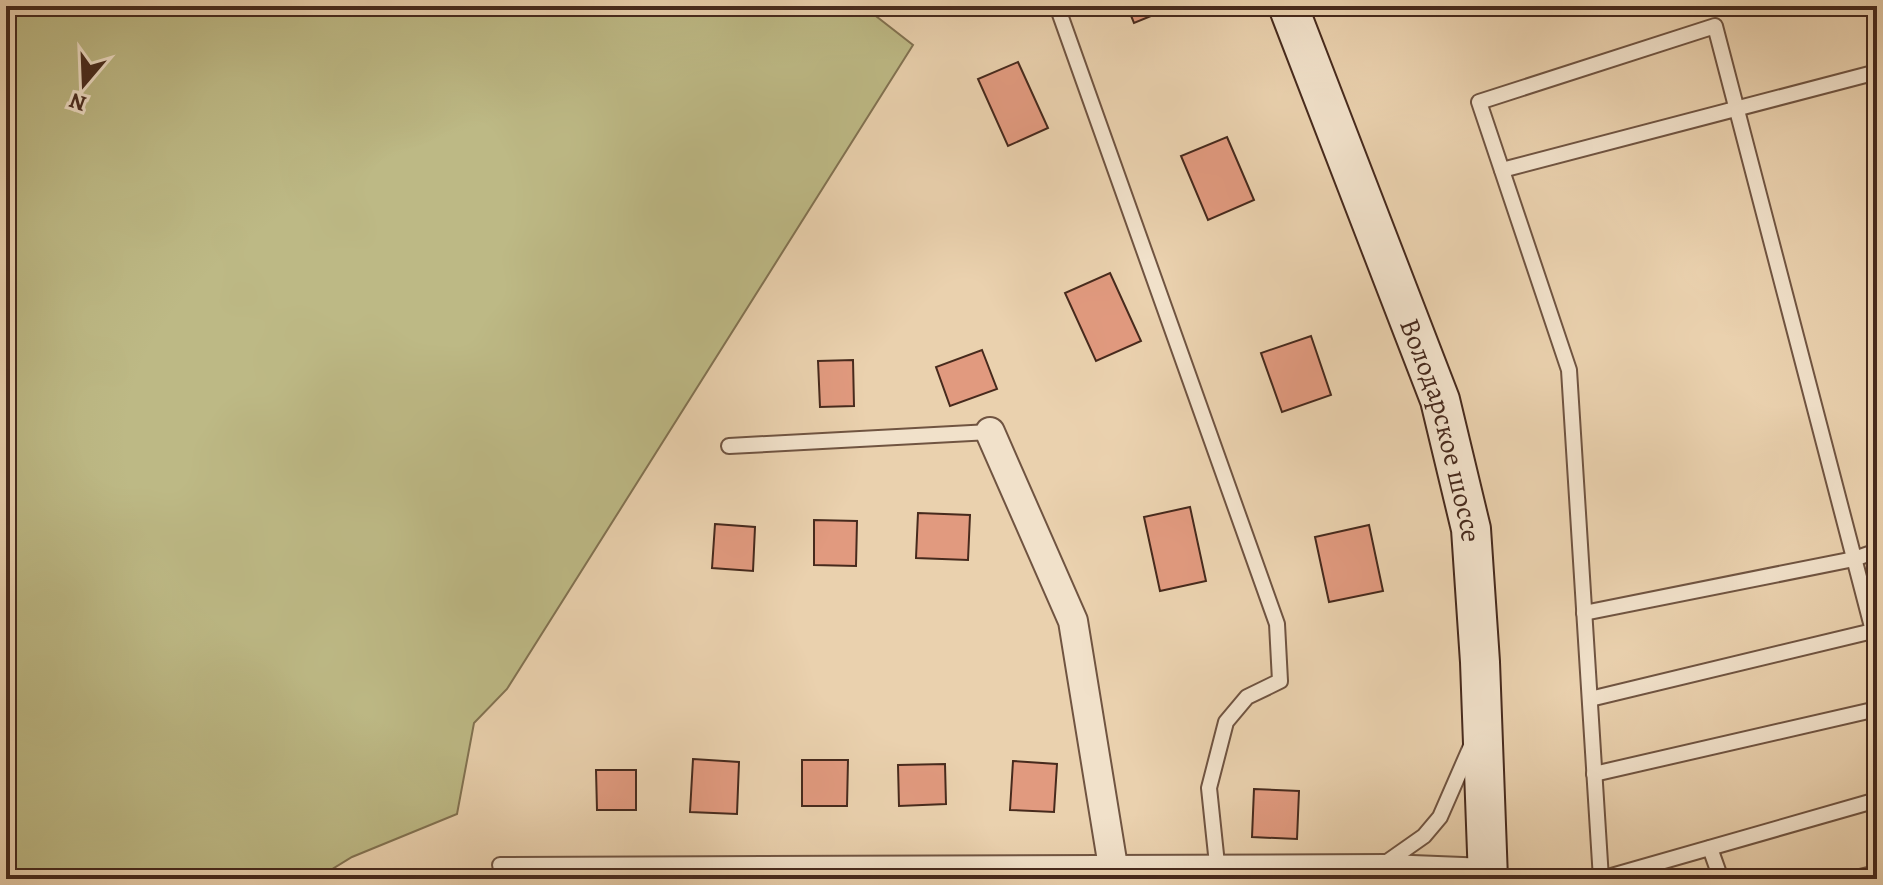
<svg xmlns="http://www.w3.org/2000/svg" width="1883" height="885" viewBox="0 0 1883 885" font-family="Alegreya,serif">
<rect width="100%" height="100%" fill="#ead1ae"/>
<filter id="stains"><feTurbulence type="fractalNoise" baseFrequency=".0025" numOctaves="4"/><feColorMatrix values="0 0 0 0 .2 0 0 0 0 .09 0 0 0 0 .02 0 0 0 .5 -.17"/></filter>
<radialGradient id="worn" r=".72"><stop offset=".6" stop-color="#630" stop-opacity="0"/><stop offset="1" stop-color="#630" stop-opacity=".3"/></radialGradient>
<polygon fill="#bdb985" stroke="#827251" stroke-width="2" points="6,6 863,6 913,45 507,689 474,723 457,814 352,857 316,879 6,879"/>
<g fill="#e19a7f" stroke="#472a1d" stroke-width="2">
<polygon points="1127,6 1173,6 1173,7 1134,23"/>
<polygon points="1018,62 1048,128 1008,146 978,79"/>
<polygon points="1227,137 1254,200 1208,220 1181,156"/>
<polygon points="1110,273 1141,341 1096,361 1065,293"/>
<polygon points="1311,336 1331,395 1282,412 1261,353"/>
<polygon points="982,350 997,389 950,406 936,367"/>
<polygon points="853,360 854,406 820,407 818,361"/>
<polygon points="1190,507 1206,581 1160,591 1144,517"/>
<polygon points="918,513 970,515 968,560 916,558"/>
<polygon points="814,520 857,521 856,566 814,565"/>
<polygon points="715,524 755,527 753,571 712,568"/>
<polygon points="1369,525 1383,591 1329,602 1315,537"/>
<polygon points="693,759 739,762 737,814 690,812"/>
<polygon points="802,760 848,760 847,806 802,806"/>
<polygon points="1013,761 1057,764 1054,812 1010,810"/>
<polygon points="945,764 946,804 899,806 898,765"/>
<polygon points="596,770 636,770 636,810 597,810"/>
<polygon points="1254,789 1299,791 1297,839 1252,837"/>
</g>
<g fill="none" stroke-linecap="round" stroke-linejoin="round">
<g stroke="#705441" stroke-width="18">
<g id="lane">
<polyline points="1057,6 1277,624 1280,681 1247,697 1226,722 1209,788 1217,864"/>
<polyline points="1502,170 1877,72"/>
<polyline points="729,446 990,432"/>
<polyline points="1584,613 1854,559 1877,551"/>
<polyline points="1590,699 1877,630"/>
<polyline points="1594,774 1877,709"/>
<polyline points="1710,848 1721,879"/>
<polyline points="1387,862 1424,836 1440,817 1471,746"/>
<polyline points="1387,862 1411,879"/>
<polyline points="500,865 1387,862 1488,866"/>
<polyline points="1601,879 1569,370 1479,102 1715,26 1877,646"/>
<polyline points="1601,879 1877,800"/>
<polyline points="1851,879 1877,873"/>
</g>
</g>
<g stroke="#705441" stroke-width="32">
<polyline id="street" points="990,432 1073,621 1115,879"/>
</g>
<g stroke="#472a1d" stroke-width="42">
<g id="secondary">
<path id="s1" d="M1288,6l152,394 31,129 9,133 8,217"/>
</g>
</g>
<use href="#lane" stroke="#f1e1ca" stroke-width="14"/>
<use href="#street" stroke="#f1e1ca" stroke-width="28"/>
<use href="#secondary" stroke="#f1e1ca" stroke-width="38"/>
</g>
<g text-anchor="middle" stroke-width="6" stroke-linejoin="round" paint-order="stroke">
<g font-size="28" fill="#472a1d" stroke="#f1e1ca">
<text dy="10" stroke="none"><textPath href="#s1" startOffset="452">Володарское шоссе</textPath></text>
</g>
</g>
<rect width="1883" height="885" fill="none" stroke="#ead1ae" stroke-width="32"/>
<rect x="8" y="8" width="1867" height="869" fill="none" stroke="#472a1d" stroke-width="4"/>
<rect x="16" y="16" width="1851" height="853" fill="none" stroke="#472a1d" stroke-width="2"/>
<g transform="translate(84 84) rotate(199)" stroke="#f1e1ca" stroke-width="6" paint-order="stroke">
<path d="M0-6L14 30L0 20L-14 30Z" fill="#472a1d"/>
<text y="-12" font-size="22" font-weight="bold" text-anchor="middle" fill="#472a1d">N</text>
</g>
<rect width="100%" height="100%" filter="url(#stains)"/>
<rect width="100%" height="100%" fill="url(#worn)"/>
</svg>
